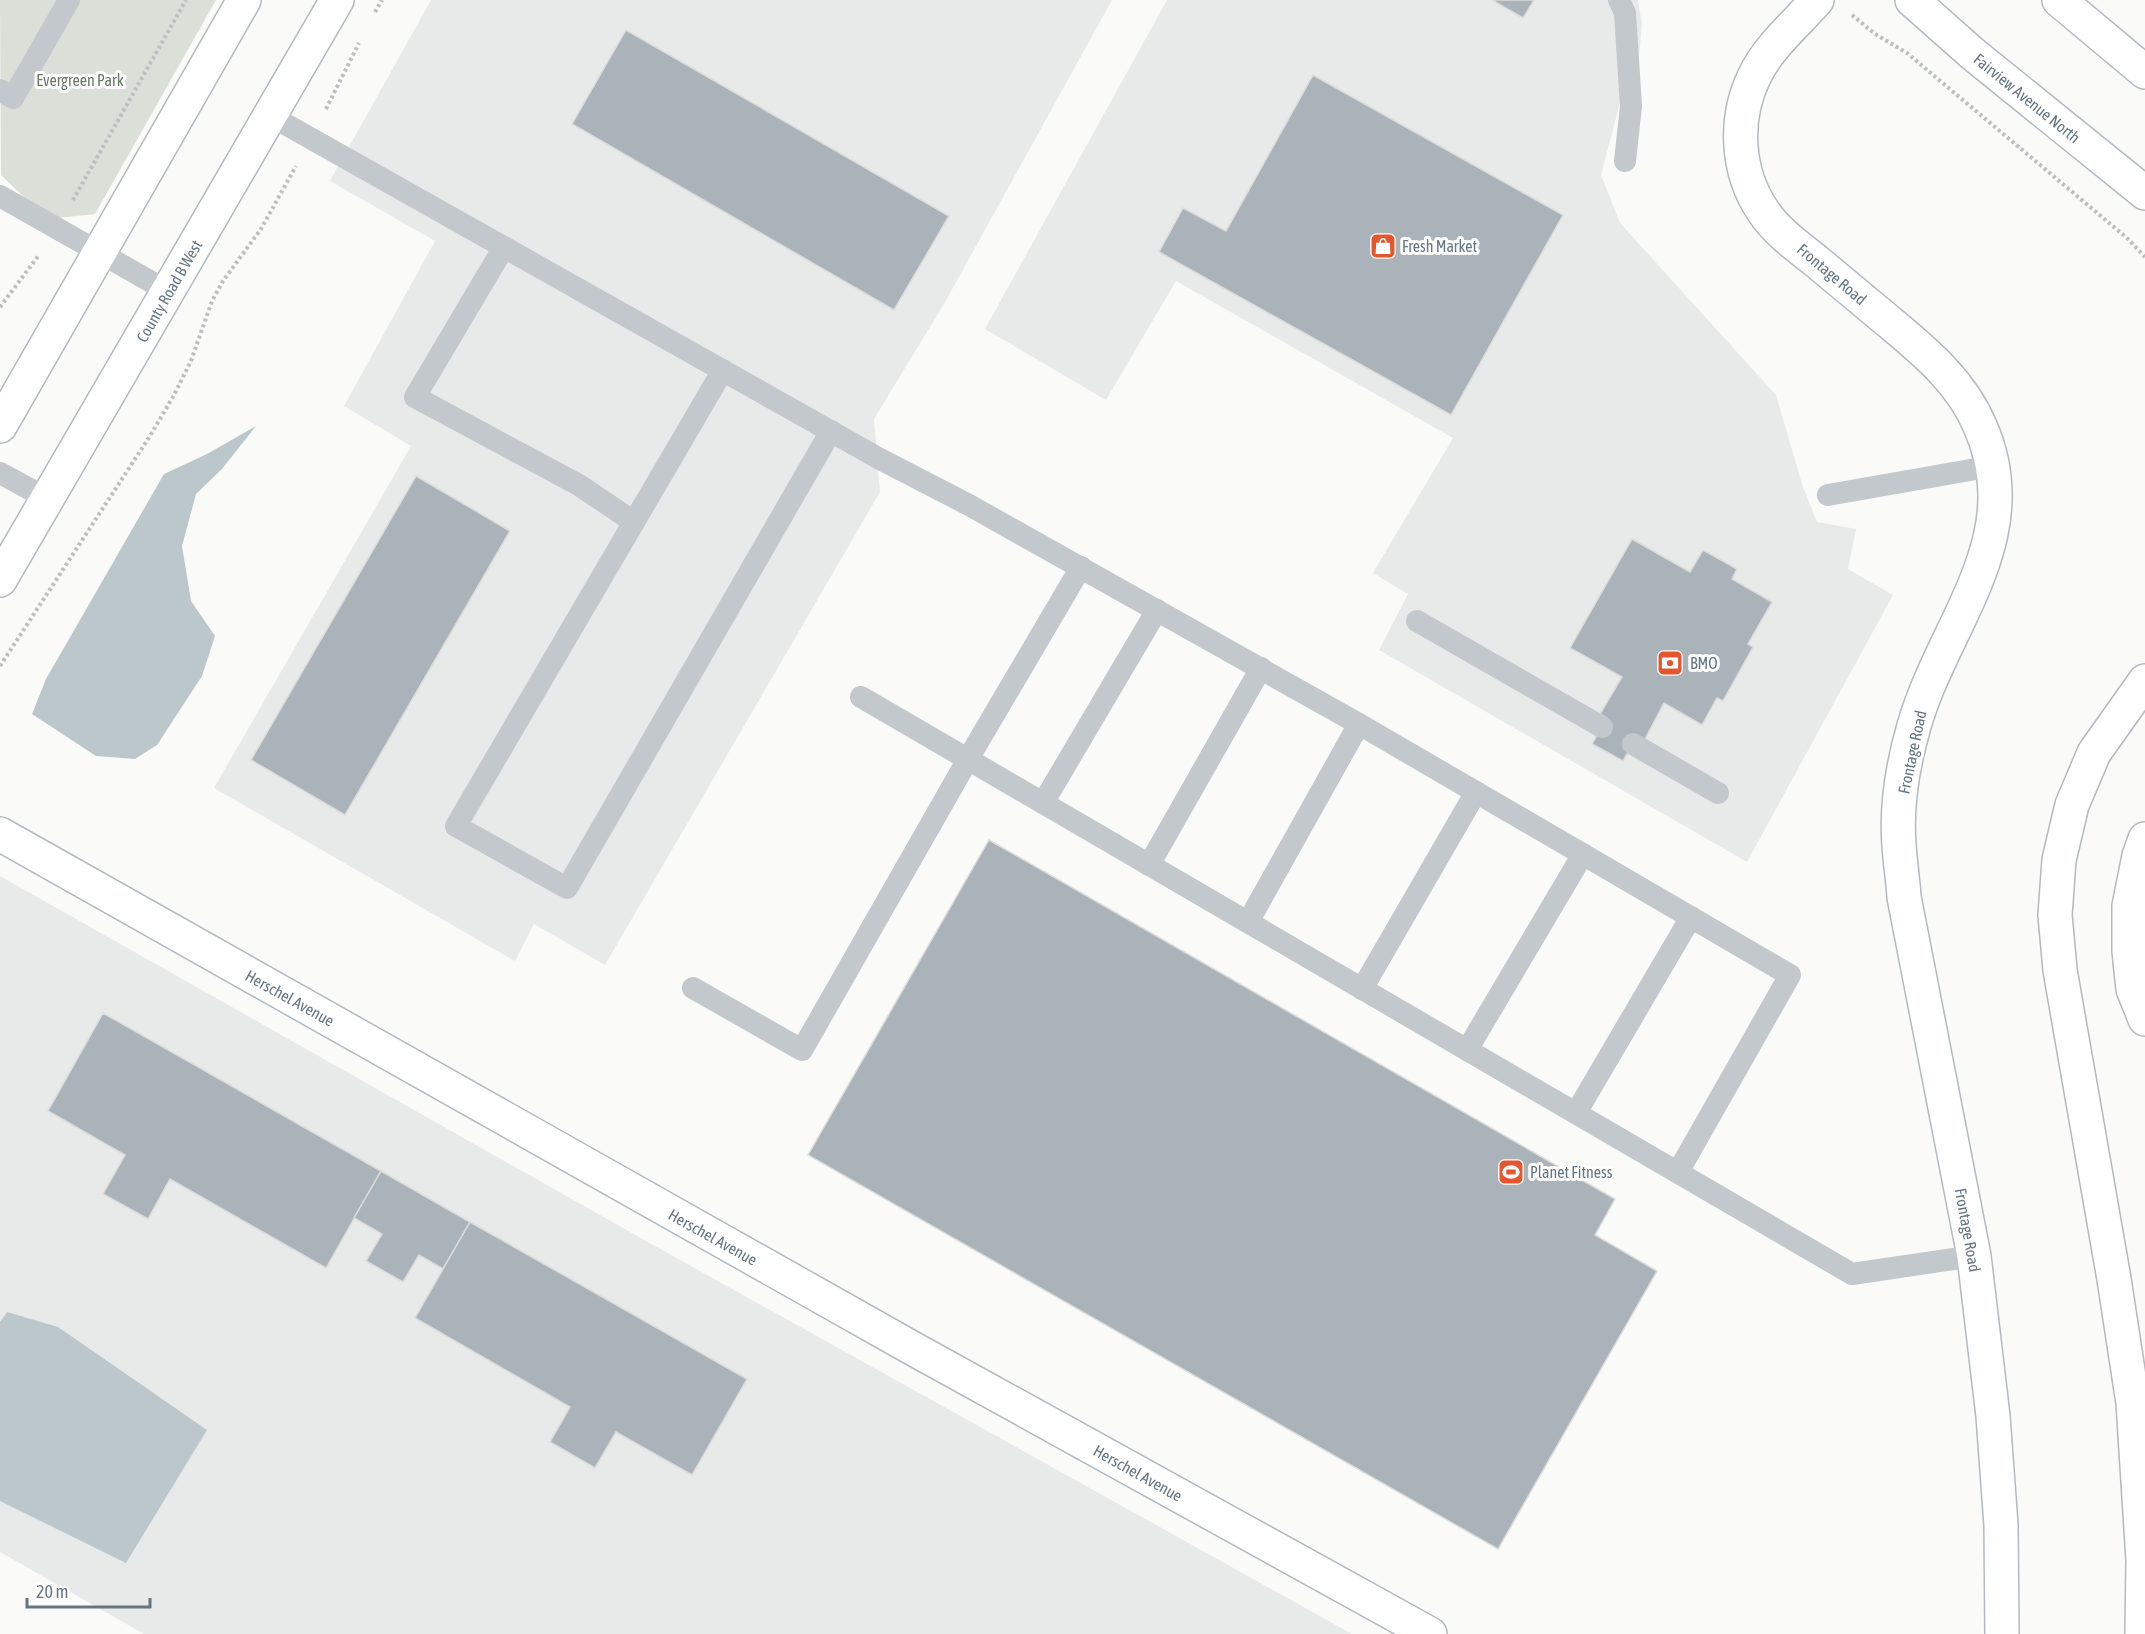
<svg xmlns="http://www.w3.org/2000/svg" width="2145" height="1634" viewBox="0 0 2145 1634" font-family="'Asap Condensed',sans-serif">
<rect width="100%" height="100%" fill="#fafaf8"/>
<g fill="#e8e9e9">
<polygon points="431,0 1112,0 944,304 874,419 880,492 605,965 534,924 515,961 214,788 411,446 344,406 435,241 330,181"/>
<polygon points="1167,0 1638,0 1642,25 1639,55 1621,99 1601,175 1620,223 1776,395 1802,484 1817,522 1856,529 1848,569 1893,595 1747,862 1379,650 1408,594 1373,573 1453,438 1176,281 1106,400 985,329"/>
<polygon points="0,876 646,1241 1352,1634 144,1634 0,1552"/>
</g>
<polygon fill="#dadfd7" points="0,0 216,0 95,214 47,219 1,175"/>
<g fill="#bbc7cb">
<polygon points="256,426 222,469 196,494 182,546 191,601 215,636 202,676 157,745 135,759 96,756 32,714 46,679 164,474 207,454"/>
<polygon points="7,1312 58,1327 207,1430 126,1563 0,1501 0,1322"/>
</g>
<g fill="#aab3b9" stroke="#dcdcda" stroke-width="1.5">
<polygon points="1492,0 1534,0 1523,18"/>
<polygon points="626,30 949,216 894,310 572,124"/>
<polygon points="1313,75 1563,215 1451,415 1159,252 1183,208 1226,231"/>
<polygon points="416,476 510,531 345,815 251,760"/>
<polygon points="1632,539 1690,572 1703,550 1737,569 1732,579 1772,602 1748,644 1753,647 1723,701 1717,698 1702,725 1664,703 1644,741 1637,737 1623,761 1592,744 1607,718 1600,714 1622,677 1570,648"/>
<polygon points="989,840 1615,1199 1595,1235 1657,1271 1498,1549 808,1155"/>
<polygon points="103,1013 381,1171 326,1268 170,1179 148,1219 103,1194 125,1155 48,1111"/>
<polygon points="381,1171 470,1222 443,1269 419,1255 403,1282 366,1261 382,1234 354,1218"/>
<polygon points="470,1222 747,1379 692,1475 616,1432 595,1468 550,1442 570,1407 415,1318"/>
</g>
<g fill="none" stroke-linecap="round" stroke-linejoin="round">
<g stroke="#b3babf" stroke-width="36">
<g id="secondary">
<path d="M1817,0c-21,24 -49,47 -63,77 -20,42 -18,94 9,134 13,20 34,35 53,50 24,20 48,40 72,60 36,30 73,60 92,105 50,112 -37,198 -66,300 -11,38 -18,80 -15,119 1,17 4,35 5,52l70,359 19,160 8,109 1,109"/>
<polyline points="1912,0 1973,54 2145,193"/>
<polyline points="2059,0 2145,72"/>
<polyline points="0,426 244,0"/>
<polyline points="0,580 337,0"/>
<polyline points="0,834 912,1348 1430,1634"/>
</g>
</g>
<g stroke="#b4b9bd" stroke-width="36">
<g id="highway">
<polyline points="2145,839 2139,856 2129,906 2129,951 2133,989 2145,1019"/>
<polyline points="2142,1634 2143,1560 2133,1403 2114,1279 2060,970 2055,915 2059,860 2072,805 2094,753 2145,681"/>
</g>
</g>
<g stroke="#bbbfc2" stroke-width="4" stroke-dasharray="3 3" stroke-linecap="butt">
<polyline points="375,12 382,0"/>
<polyline points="1852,15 1875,34 1907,53 2127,238 2145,257"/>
<polyline points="326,109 359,43"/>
<polyline points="73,200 186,0"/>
<polyline points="0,307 39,255"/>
<polyline points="0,666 150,436 174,395 191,361 212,301 223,281 261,229 296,166"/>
</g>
<g stroke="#c3c8cc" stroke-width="22">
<polyline points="1619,0 1625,13 1631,106 1625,161"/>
<polyline points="0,90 13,98 69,0"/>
<polyline points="271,116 880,459 969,505 1359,724 1790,975 1678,1172"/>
<polyline points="0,196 169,292"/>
<polyline points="504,247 415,397 579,485 634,522"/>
<polyline points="723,370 456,826 567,888 831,431"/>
<polyline points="0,473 48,499"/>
<polyline points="1828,495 1993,466"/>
<polyline points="1417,621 1602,727"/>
<polyline points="861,697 1852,1274 1974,1256"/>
<polyline points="1633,744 1718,793"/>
<polyline points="1043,803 1157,610"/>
<polyline points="1149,865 1261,668"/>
<polyline points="1248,922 1359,724"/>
<polyline points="693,988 802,1050 968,759 1081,567"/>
<polyline points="1362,989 1476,792"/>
<polyline points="1467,1050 1583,854"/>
<polyline points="1576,1113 1691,917"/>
</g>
<use href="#secondary" stroke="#fff" stroke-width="33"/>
<use href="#highway" stroke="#fff" stroke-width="33"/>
</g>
<defs>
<g id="shop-square" transform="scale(1.35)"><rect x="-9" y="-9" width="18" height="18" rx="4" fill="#e4572e" stroke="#fff"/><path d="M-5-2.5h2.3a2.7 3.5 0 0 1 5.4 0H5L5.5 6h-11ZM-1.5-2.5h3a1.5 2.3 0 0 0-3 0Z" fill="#fff"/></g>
<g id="bank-square" transform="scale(1.35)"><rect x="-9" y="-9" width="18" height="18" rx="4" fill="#e4572e" stroke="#fff"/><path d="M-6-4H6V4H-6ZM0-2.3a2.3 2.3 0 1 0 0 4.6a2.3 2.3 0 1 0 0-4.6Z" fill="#fff"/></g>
<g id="stadium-square" transform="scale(1.35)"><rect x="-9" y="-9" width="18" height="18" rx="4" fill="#e4572e" stroke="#fff"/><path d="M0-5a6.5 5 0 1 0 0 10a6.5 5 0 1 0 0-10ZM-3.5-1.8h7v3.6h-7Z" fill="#fff"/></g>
</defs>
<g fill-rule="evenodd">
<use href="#shop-square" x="1383" y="246"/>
<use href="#bank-square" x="1670" y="663"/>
<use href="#stadium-square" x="1511" y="1172"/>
</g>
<g text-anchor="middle" stroke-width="6" stroke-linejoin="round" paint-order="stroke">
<g font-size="16" fill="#687a64" stroke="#fff">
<text x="80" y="86">Evergreen Park</text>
</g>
<g font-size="16" fill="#657683" stroke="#fff">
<text transform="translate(2027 98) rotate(39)" y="6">Fairview Avenue North</text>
<text transform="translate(1832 274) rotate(40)" y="6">Frontage Road</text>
<text transform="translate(169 291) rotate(-60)" y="6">County Road B West</text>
<text transform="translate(1912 752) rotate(-78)" y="6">Frontage Road</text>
<text transform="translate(290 998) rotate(29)" y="6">Herschel Avenue</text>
<text transform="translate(1968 1230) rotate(80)" y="6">Frontage Road</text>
<text transform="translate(713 1237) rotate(29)" y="6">Herschel Avenue</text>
<text transform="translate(1138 1473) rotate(29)" y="6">Herschel Avenue</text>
</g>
<g font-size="16" fill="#657683" stroke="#fff" text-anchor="start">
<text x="1402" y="252">Fresh Market</text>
<text x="1690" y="669">BMO</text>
<text x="1530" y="1178">Planet Fitness</text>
</g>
</g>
<path d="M27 1598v9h123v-9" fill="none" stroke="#657683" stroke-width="3"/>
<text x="36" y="1598" font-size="18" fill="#657683" stroke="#ffffff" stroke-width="4.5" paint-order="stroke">20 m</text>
</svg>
